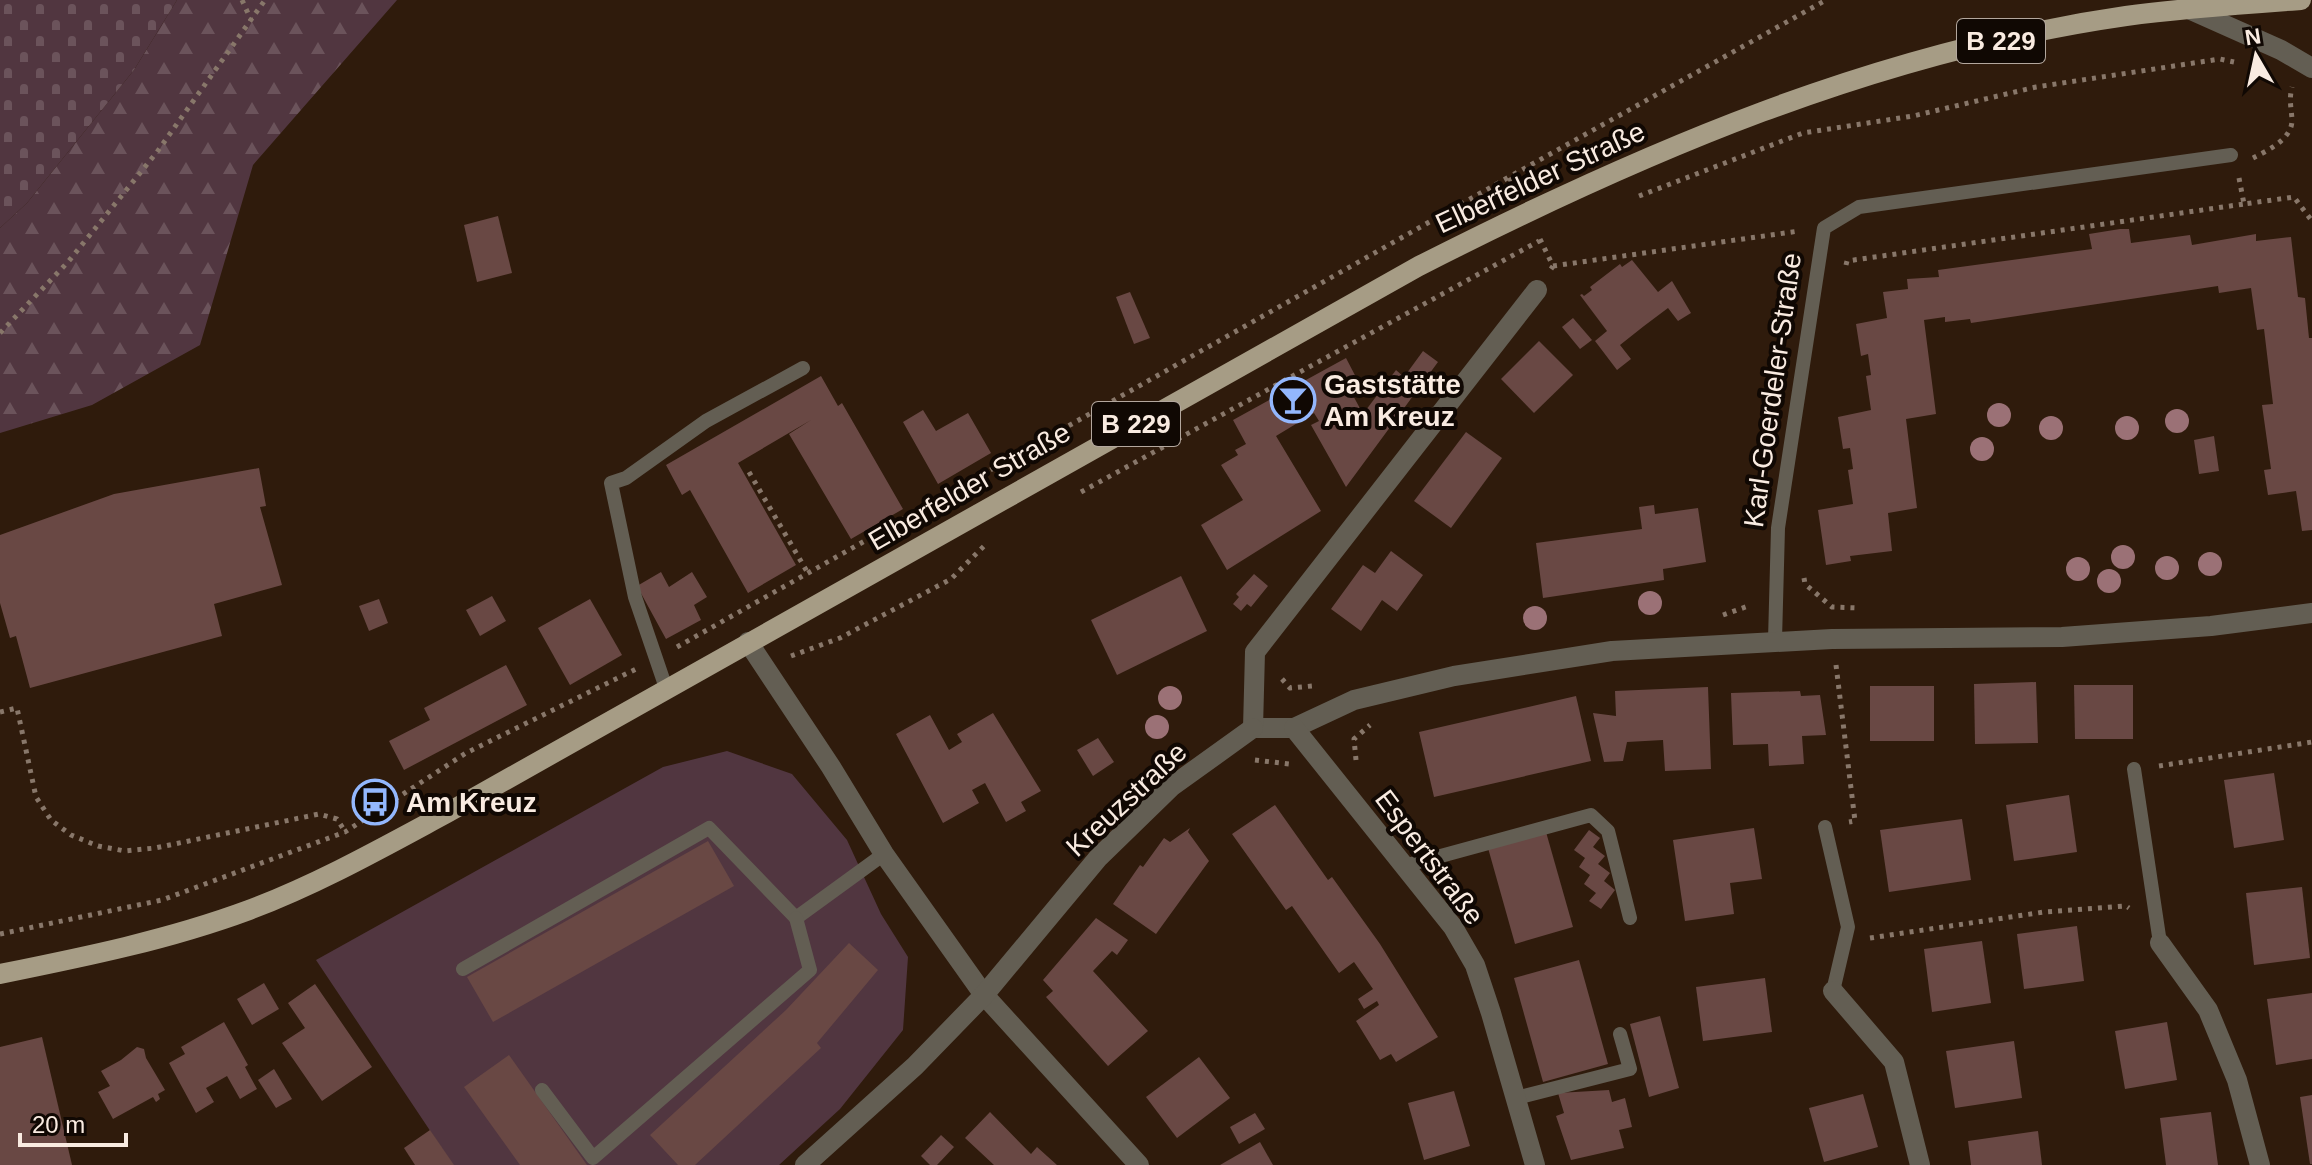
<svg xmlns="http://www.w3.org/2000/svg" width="2312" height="1165" viewBox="0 0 2312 1165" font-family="Helvetica,sans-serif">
<defs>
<pattern id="forest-firs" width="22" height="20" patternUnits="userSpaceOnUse" patternTransform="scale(2)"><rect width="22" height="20" fill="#513640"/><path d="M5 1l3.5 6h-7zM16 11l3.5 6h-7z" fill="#6b535b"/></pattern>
<pattern id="cemetery-stones" width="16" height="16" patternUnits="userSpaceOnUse" patternTransform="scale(2)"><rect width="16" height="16" fill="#513640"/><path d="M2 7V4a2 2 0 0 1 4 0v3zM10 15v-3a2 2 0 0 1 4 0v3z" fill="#6b535b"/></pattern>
</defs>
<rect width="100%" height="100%" fill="#2f1b0c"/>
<polygon fill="#513640" points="727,751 792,774 847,840 881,914 908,957 903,1030 840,1109 779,1165 453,1165 316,960 663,767"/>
<polygon fill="url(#forest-firs)" points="177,0 397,0 253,165 200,345 92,405 0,433 0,228 27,203 134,70"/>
<polygon fill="url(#cemetery-stones)" points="0,0 177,0 134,70 27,203 0,228"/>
<g fill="#694844">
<polygon points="498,216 512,273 477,282 464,225"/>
<polygon points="2120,229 2129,229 2131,243 2190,235 2192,245 2256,234 2256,241 2291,237 2298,297 2305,298 2309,338 2312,338 2312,530 2302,531 2296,491 2268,495 2264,470 2271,469 2262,405 2273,404 2264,329 2257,330 2251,288 2219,293 2218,286 1971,323 1970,319 1945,322 1945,317 1924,320 1936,414 1906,419 1917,508 1888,513 1892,551 1850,556 1851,561 1826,565 1818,510 1853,504 1848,470 1853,469 1850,448 1843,449 1838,417 1871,410 1866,376 1871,375 1868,354 1861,356 1856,324 1887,318 1883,292 1908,289 1907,279 1939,277 1938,270 2092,249 2089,234"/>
<polygon points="1632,260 1658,292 1672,281 1691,313 1678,321 1668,308 1644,326 1620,345 1631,359 1617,370 1595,341 1607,331 1580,295 1582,294 1584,296 1592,290 1590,287 1620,264 1622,267"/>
<polygon points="1130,292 1150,338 1134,344 1116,297"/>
<polygon points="1573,318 1592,340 1580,349 1562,327"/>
<polygon points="1539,341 1573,375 1534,413 1501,379"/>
<polygon points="1423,351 1438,362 1346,487 1311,425 1319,421 1314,413 1276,436 1321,511 1227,570 1201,525 1243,500 1221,465 1238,455 1235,450 1246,444 1233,420 1346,358 1359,383 1349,388 1363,414 1396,370 1404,377"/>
<polygon points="821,376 838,406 842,403 903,509 851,539 789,434 811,420 738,463 796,565 748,593 690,490 682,495 666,465"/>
<polygon points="923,410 936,431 968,413 991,453 938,484 903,422"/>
<polygon points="1466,432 1502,458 1451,528 1414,501"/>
<polygon points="2214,436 2219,471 2199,474 2194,440"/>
<polygon points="259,468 266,506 260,507 282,585 214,604 222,636 30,688 16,636 10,638 0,603 0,535 114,494"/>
<polygon points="1654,505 1655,514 1698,508 1706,562 1663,569 1664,580 1543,598 1536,543 1642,529 1639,507"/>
<polygon points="1391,551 1423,575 1397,611 1382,600 1361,631 1331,609 1363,565 1375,573"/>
<polygon points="661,572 669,587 692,572 707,597 694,605 701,620 666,639 637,586"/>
<polygon points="1254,574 1268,586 1251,607 1247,604 1241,611 1233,604 1239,597 1236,594"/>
<polygon points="1181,576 1207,631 1117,675 1091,620"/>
<polygon points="492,596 506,621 480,636 466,610"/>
<polygon points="379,599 388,623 369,631 359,606"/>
<polygon points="590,599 622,655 570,685 538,628"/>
<polygon points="506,665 527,705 404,770 389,741 430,720 424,708"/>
<polygon points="2036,682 2038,743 1975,744 1974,684"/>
<polygon points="2074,685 2133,685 2133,739 2075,739"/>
<rect x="1870" y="686" width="64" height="55"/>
<polygon points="1708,687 1711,769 1665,771 1663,740 1627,742 1623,761 1604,762 1593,713 1616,716 1615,691"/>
<polygon points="1800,691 1801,696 1820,695 1826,735 1802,736 1804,764 1769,766 1768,744 1733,745 1731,693"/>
<polygon points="1576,696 1591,761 1434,797 1419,732"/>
<polygon points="993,713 1041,791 1021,802 1026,811 1006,822 985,783 972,790 979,803 943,823 896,734 930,715 949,750 962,742 957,734"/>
<polygon points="1098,738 1114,762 1093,776 1077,750"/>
<polygon points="2274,773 2284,840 2234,848 2224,780"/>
<polygon points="2069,795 2077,852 2014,861 2006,805"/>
<polygon points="1275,805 1328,880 1332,877 1380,944 1438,1037 1396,1062 1391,1054 1380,1060 1356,1021 1379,1005 1377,1001 1364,1009 1358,999 1373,989 1354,962 1339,973 1292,906 1286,910 1232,834"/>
<polygon points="1962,819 1971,880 1889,892 1880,830"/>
<polygon points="1190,828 1188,832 1209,861 1156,934 1113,904 1140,865 1143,867 1164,838 1170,842"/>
<polygon points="1754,828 1762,879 1730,883 1734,914 1685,921 1673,840"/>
<polygon points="1589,830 1600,838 1593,847 1605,856 1598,864 1610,873 1604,881 1615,890 1601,909 1589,901 1596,893 1584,884 1590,875 1579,867 1585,858 1574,850"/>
<polygon points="1546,832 1573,927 1515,944 1488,848"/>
<polygon points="708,841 734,886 493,1022 467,977"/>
<polygon points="2302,887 2310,958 2254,965 2246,893"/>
<polygon points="1096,918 1128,940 1117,955 1112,951 1093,971 1148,1031 1108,1066 1046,997 1053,991 1043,980"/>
<polygon points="2077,926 2084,981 2024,989 2017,934"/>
<polygon points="1982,941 1991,1003 1932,1012 1924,949"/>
<polygon points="849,943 878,970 817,1043 821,1048 695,1165 678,1165 650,1135 786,1010"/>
<polygon points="1579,960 1608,1064 1543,1082 1514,978"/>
<polygon points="1765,978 1772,1032 1703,1041 1696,987"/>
<polygon points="264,983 279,1009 252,1025 237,999"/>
<polygon points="315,984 372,1067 322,1101 282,1043 305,1028 288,1003"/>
<polygon points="2312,993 2312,1059 2276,1065 2267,999"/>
<polygon points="1660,1016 1679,1088 1649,1097 1630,1024"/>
<polygon points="224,1022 248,1065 245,1067 257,1089 240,1099 227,1076 206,1088 214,1102 196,1113 169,1063 185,1054 181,1047"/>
<polygon points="2167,1022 2177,1080 2125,1089 2115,1031"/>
<polygon points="42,1037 72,1165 0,1165 0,1047"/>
<polygon points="2014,1041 2022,1098 1955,1108 1946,1051"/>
<polygon points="137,1047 144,1049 146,1058 165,1090 158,1094 160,1099 156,1102 153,1097 113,1119 98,1092 110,1086 101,1071 121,1060"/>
<polygon points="509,1055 587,1165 520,1165 464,1087"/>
<polygon points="1199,1057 1230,1098 1177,1138 1146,1097"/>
<polygon points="274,1069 292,1099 276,1108 258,1080"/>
<polygon points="1609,1090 1612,1102 1625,1098 1632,1127 1619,1130 1624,1148 1571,1160 1556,1116 1564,1113 1558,1093"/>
<polygon points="1454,1091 1470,1146 1424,1160 1408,1103"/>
<polygon points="1863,1094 1878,1147 1824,1162 1809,1108"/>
<polygon points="2312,1095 2312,1164 2310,1164 2300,1097"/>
<polygon points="990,1112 1031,1154 1037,1147 1057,1165 994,1165 965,1138"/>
<polygon points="2211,1112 2218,1165 2166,1165 2160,1118"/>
<polygon points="1255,1113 1265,1129 1239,1144 1230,1127"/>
<polygon points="430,1130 454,1165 415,1165 404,1148"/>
<polygon points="2038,1131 2042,1165 1971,1165 1968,1141"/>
<polygon points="941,1135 954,1147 937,1165 930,1165 921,1156"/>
<polygon points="1260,1142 1273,1165 1220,1165"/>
</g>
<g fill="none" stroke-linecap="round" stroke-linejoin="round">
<g stroke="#88776a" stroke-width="5" stroke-dasharray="4 6" stroke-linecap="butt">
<polyline points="242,0 251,20"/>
<path d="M2253,158c16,-8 40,-20 39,-39 -1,-12 -3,-20 0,-32"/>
<polyline points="2239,178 2244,204 2294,197 2312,221"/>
<polyline points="1516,190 1509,177 1826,0"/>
<polyline points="1639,196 1803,133 1913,116 2036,87 2220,59 2234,62"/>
<polyline points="1540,239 1553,266 1551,269"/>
<polyline points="1846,265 1847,261 2244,204"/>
<polyline points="1553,266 1799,231"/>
<polyline points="0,333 68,262 157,152 265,0"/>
<polyline points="749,472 809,575"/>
<polyline points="1081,492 1539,241"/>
<polyline points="1804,578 1805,584 1832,607 1860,608"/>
<polyline points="1723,615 1751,605"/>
<polyline points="677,647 1509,177"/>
<polyline points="791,656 840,638 951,579 985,545"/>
<polyline points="1836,665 1855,821 1849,822"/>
<polyline points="1282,679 1290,688 1312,686"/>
<polyline points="0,712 17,708 36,797 51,820 71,835 98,846 125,851 155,848 319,814 337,819 346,833"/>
<polyline points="1255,760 1289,764"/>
<polyline points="1356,760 1354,739 1370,725"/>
<polyline points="2159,766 2312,742"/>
<polyline points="0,934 162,900 345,832 466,753 636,669"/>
<polyline points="1870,938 2044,912 2126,906 2129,908"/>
</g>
<g stroke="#635e53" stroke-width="14">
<polyline points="1775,640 1778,528 1824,228 1859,207 2231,155"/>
<polyline points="666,688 635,597 611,483 626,478 706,421 803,368"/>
<polyline points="2134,769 2160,943"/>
<polyline points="1825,827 1848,927 1833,991"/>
<polyline points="1404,866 1591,815 1608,831 1630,918"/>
<polyline points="463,969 709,828 796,918 884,854"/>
<polyline points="542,1090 593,1158 810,970 796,918"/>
<polyline points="1516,1098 1630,1069 1620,1034"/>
</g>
<g stroke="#635e53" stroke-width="20">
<polyline points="2189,9 2281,50 2312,68"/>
<polyline points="748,642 831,767 884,854 984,995 1139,1165"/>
<polyline points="1253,728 1294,728 1354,700 1454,676 1612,651 1832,639 2062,637 2211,626 2312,613"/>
<polyline points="1253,728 1255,652 1537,290"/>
<polyline points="1294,728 1453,927 1475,965 1491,1013 1535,1165"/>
<polyline points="2160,943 2208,1010 2237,1080 2260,1165"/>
<polyline points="1833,991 1894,1062 1920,1165"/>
<polyline points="805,1165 915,1066 984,995 1098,858 1171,787 1253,728"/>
</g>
<path stroke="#a69c85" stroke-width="20" d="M0,974c84,-17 168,-34 249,-64 69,-26 133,-62 198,-97l972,-547c224,-114 456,-214 707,-250 58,-8 117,-12 175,-16"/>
</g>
<g fill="#9b7176">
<circle cx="1999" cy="415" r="12"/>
<circle cx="2177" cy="421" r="12"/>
<circle cx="2051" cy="428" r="12"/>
<circle cx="2127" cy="428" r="12"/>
<circle cx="1982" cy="449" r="12"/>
<circle cx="2123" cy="557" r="12"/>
<circle cx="2210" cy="564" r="12"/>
<circle cx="2167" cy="568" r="12"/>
<circle cx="2078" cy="569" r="12"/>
<circle cx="2109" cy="581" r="12"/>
<circle cx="1650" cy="603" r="12"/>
<circle cx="1535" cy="618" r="12"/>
<circle cx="1170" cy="698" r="12"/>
<circle cx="1157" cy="727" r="12"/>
</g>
<defs>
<g id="bar-ring" transform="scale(2.3)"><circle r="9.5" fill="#100803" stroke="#93b7fd" stroke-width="1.5"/><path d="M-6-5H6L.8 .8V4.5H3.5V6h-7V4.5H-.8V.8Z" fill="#93b7fd"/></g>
<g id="bus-ring" transform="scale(2.3)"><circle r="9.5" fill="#100803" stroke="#93b7fd" stroke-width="1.5"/><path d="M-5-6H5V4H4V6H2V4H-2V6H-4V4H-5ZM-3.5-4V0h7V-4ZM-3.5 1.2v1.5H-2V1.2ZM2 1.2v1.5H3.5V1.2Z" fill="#93b7fd"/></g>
</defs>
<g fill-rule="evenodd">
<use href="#bar-ring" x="1293" y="400"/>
<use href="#bus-ring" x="375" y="802"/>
</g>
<g text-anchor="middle" stroke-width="8" stroke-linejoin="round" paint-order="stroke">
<g fill="#100803" stroke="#b3a79e" stroke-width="2">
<rect x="1957" y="19" width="88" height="44" rx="6"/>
<rect x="1092" y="402" width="88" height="44" rx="6"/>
</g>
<g font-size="26" font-weight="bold" fill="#f9ebe1">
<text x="2001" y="50">B 229</text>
<text x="1136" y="433">B 229</text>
</g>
<g font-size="28" fill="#f9ebe1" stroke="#100803">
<text transform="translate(1540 177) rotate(-25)" y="10">Elberfelder Straße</text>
<text transform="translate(1772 390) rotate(-82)" y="10">Karl-Goerdeler-Straße</text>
<text transform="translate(969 486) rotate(-30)" y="10">Elberfelder Straße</text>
<text transform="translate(1126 799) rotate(-43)" y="10">Kreuzstraße</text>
<text transform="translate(1430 857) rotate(53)" y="10">Espertstraße</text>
</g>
<g font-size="28" font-weight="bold" fill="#f9ebe1" stroke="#100803" text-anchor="start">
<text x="1324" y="394">Gaststätte<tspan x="1324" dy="32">Am Kreuz</tspan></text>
<text x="406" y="812">Am Kreuz</text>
</g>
</g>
<g transform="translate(2256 56) rotate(351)" stroke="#100803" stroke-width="6" paint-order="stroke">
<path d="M0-6L14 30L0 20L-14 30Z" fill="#f9ebe1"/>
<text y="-12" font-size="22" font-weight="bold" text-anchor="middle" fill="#f9ebe1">N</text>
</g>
<path d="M20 1133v12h106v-12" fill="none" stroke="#f9ebe1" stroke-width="4"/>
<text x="32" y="1133" font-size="24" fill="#f9ebe1" stroke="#100803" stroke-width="6" paint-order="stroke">20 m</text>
</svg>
